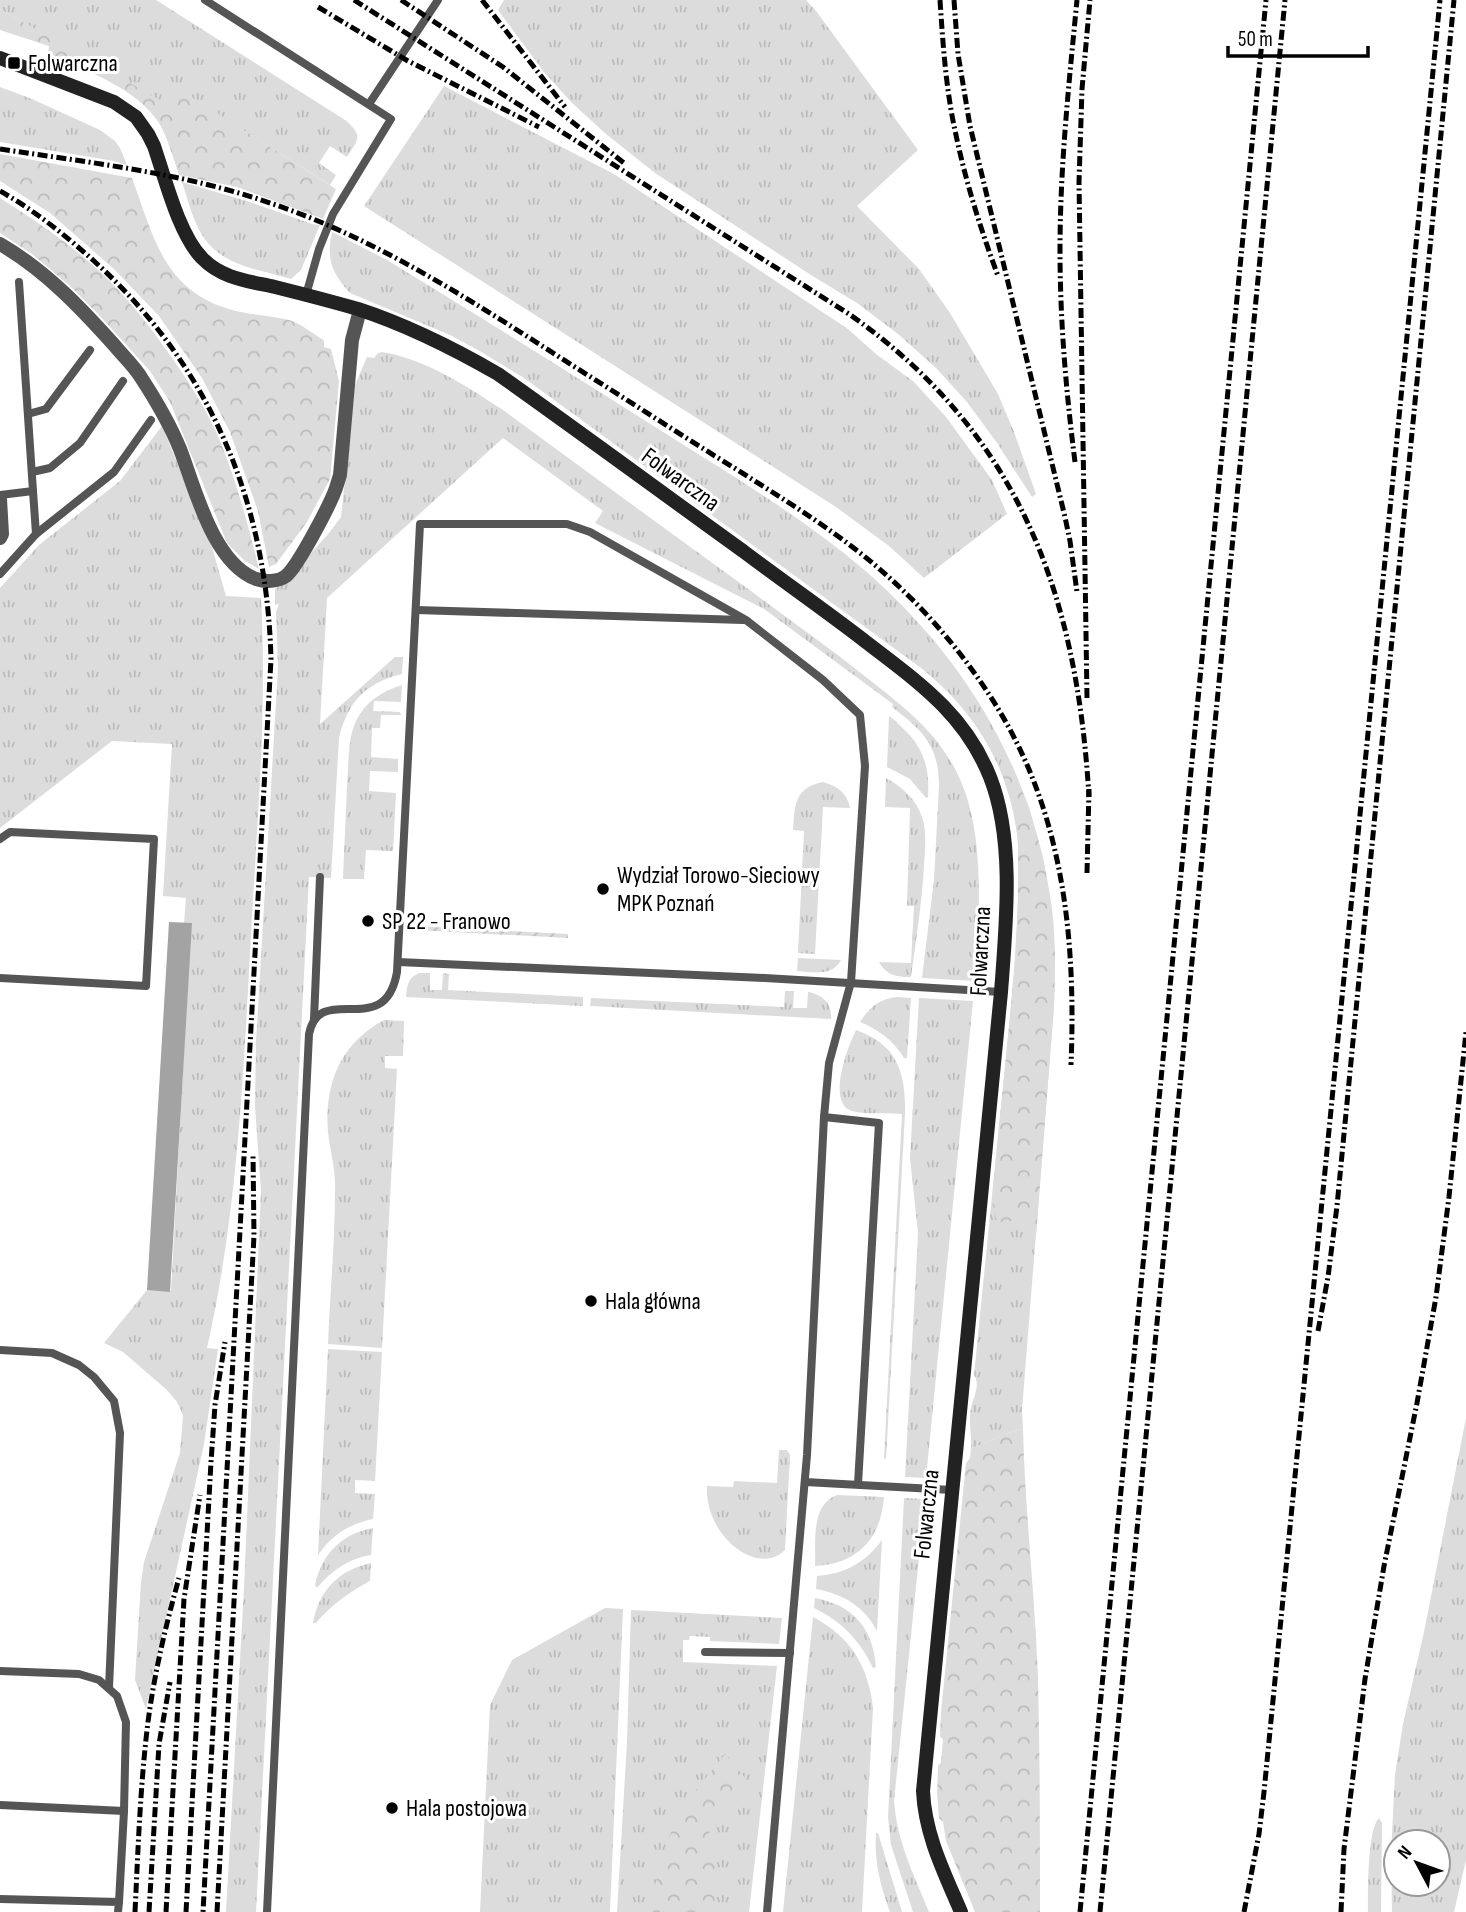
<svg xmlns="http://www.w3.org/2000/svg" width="1466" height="1912" viewBox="0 0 1466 1912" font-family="'Sofia Sans Condensed',sans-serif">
<defs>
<pattern id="grass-tufts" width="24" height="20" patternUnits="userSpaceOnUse" patternTransform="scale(1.75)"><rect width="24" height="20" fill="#dcdcdc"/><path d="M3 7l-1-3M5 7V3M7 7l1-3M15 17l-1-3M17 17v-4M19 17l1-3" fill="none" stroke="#bbb"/></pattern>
<pattern id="forest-crowns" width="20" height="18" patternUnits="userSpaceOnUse" patternTransform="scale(1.75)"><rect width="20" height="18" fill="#dcdcdc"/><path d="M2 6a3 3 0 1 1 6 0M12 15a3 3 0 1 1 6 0" fill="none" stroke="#bbb"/></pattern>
<pattern id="garden-furrows" width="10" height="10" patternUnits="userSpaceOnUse" patternTransform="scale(1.75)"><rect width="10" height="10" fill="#dcdcdc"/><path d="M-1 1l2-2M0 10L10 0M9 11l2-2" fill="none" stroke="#bbb"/></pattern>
</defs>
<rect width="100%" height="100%" fill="#fff"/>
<g fill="url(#grass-tufts)" fill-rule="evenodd">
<path d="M0,0h156l189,120c18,15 14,19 2,37l-17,-11 -11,17 17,12 -6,10 -146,-92 -12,15 -172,-99z"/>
<polygon points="504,0 806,0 816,11 918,150 857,206 919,269 950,313 998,394 1014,432 1036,494 1032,497 997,443 967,402 936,368 898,334 857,303 811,275 655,173 606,134 572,103 544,72 498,10"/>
<polygon points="444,86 614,174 848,329 876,354 914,382 946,417 992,480 1007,514 924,578 889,546 836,507 364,206"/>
<polygon points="0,87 32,99 100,130 115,141 120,148 127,165 114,161 0,142"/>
<path d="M182,182l68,20 62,22 8,1 -19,45 -10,9c-30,-9 -68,-13 -87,-41 -11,-16 -16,-38 -22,-56z"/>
<path d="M332,232l55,28c94,57 187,116 281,175 66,42 134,82 194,133 104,89 173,205 190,342 4,32 3,64 2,96l-32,404 1,19c-19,3 -34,14 -52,19 1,-13 -3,-26 0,-40 2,-11 10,-22 3,-33 11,-110 22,-219 33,-329 5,-53 11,-106 11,-159 1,-28 1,-57 -7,-84 -14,-55 -46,-100 -90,-135l-397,-290 -46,-28 -28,-15 -100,-42c-18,-20 -24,-33 -18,-61z"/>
<path d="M382,352c44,7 84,34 121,58 83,61 165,121 248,181 37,28 75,54 111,83 38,30 76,57 97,103 27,58 20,140 16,204l-53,-3 12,-98 5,-94c0,-41 -17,-56 -47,-79l1,-3 -129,-95 -169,-86 8,-12 -100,-73 -176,160 -7,126 75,-67h8l-1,17c-36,9 -54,27 -63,64l-8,140 -22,-1 -53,1035h-30l18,-324 17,-397 -6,-85 1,-64 22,-374 -2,-56 3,-8 -4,1v-16l8,-5 46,-51 12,-16 14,-132 12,-28 7,1 4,-5z"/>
<path d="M162,426l49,118 15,52 35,2c6,106 -3,213 -9,318 -8,144 -13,291 -45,432l11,1 -14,95 -58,265 -11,-29 6,-98 3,-20 36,-109 3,-38 -6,-13 -10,-12 -44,-38 -19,-9 43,-53 24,1 20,-368h-7l2,-25 -23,-2 9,-152 -60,-3 -112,87v-240l39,-43 81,-64z"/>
<path d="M402,685l-1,17 -27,-1 -1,10 27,1 1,3h-20l-1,13h-8l-1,29 27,2v13l-28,-1 -1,20 27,2 -3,58 -27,-1 -2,29h-21c1,-31 3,-62 4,-93 2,-21 0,-46 9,-65 9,-19 26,-30 46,-36z"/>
<path d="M889,716l8,6v1c25,21 33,41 31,74l-2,1 -16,-19 -23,-12z"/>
<path d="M886,778c16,9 30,21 36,39 5,15 3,32 2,48 -2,37 -8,75 -13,112 -15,0 -25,-2 -32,-15l32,1 3,-57h-7l3,-98 -25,-1z"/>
<path d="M823,782c15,4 24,11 27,26l-27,-1 -8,147 -17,-1 6,-122 -11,-1c2,-25 1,-42 30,-48z"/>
<path d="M798,958l43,2c-9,17 -28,12 -44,11z"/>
<path d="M419,973h11v17h12l1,-17 6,1 -1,16 135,7v9l-177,-9c1,-12 2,-19 13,-24z"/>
<path d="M785,991h9l-1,17h14l1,-16c15,3 24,11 23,27l-241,-13 1,-8 193,9z"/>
<path d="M897,997l14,1 -4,60h-3c-11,-18 -25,-28 -44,-36 10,-15 19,-23 37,-25z"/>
<polygon points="919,998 973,1001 926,1478 905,1477 918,1233 910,1158"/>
<path d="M384,1020l20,1 -1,35h-18v12l12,1 -15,279 -54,-4c2,-51 7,-103 7,-154 1,-20 -5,-39 -7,-58 -4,-49 13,-89 56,-112z"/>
<path d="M856,1030c41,14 50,43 49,84l-19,345 -2,-1 18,-344c-16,-2 -35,1 -50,-3 -26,-8 -4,-65 4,-81z"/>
<path d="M328,1349l54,3 -7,129 -20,-1v13l20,1 -2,25c-24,5 -41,16 -55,36z"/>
<path d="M1466,1418v442l-12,52h-62l-1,-58 4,-80 8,-50 21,-92zM1396,1842h42v42h-42z"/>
<path d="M779,1450h8l3,5 -5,95c-25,24 -62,-6 -72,-32 -5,-10 -6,-21 -6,-32l26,1 1,-6 43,2z"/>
<path d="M837,1495l47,2c-3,41 -26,67 -69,69 1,-23 -5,-61 22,-71z"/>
<path d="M904,1498l21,1 -31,302c3,41 20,74 35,111h-16l-22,-67 -3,-28z"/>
<path d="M373,1528l-2,27c-23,4 -39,15 -54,33l-2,-3c7,-31 26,-51 58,-57z"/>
<path d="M882,1540l-5,91c-13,-25 -34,-37 -61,-42l1,-13c28,-2 49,-14 65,-36z"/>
<path d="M371,1563l-1,18c-21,11 -39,24 -54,42h-3c6,-33 26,-53 58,-60z"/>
<path d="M815,1598c38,7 58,30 61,69l-3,1c-13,-28 -32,-47 -59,-60z"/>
<polygon points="605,1608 623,1609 610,1912 480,1912 490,1705 512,1660"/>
<polygon points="631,1610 782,1618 779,1644 710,1641 710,1637 690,1636 689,1640 683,1640 683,1662 777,1666 749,1912 617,1912 627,1742"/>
<path d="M813,1617c38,20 55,49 60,91l-11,204h-79z"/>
<path d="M1379,1818l3,5 -1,89h-13c0,-19 -1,-82 11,-94z"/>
<path d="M876,1833h2l24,79h-12c-10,-27 -16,-51 -14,-79z"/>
</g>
<g fill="url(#forest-crowns)">
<path d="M0,9l172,98 12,-15 152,97 -13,30 -86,-32 -58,-12c-6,-18 -11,-36 -20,-52 -23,-36 -74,-52 -111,-70l1,-7 -49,-16z"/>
<path d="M0,154l132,24c22,60 32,115 104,133 17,4 36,5 53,9 11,3 23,13 33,19l2,2v6l7,2 8,32 -9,98 -23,43 -31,42 -7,3 -11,-56 -28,-79 -28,-54 -43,-62 -44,-46 -65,-57 -50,-32z"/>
<path d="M0,198c30,19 60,39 87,62 37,31 67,71 94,111 13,20 27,42 37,65 18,43 30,88 41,133l-14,-8 -18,-18 -57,-141 -20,-31 -51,-56 -29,-29 -38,-32 -32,-21z"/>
<path d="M1004,759l8,6 17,42 14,50 9,53 3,49 -1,47 -18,230c-11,-8 -20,-20 -35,-14l-5,-3 -4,-19 22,-224 4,-76v-62l-6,-33 -11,-35v-7z"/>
<path d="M1023,1429c2,83 12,166 15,249 2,78 2,156 2,234h-65l-29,-71 -3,-19 -4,-4 -2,-25 1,-27 3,-4 2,-22 -3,-4 1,-24 25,-249 4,-5 1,-10c18,-5 33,-16 52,-19z"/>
<path d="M725,1754l21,25 -23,26 -14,26c7,29 9,52 5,81h-61c0,-30 10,-64 23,-91 11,-22 34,-48 49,-67z"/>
</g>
<polygon fill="url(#garden-furrows)" points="413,926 568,934 568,938 415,930"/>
<polygon fill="#a3a3a3" points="169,922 192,923 170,1292 147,1290"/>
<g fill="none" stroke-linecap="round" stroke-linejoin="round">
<g stroke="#555" stroke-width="8">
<polyline points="205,0 391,119 333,214 319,249 306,295"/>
<polyline points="369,104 438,0"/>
<polyline points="28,414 46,409 90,350"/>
<polyline points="32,472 50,468 80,443 123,381"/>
<polyline points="0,495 33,491 19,282"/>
<polyline points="36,534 114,472 151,420"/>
<polyline points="0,574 36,534 33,491"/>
<polyline points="416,610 743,620"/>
<polyline points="0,839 10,832 154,839 146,986 0,978"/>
<polyline points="398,962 765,978 1001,992"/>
<polyline points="314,1019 320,877"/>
<polyline points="0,1350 52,1353 79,1365 94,1377 114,1401 120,1433 109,1688"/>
<polyline points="805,1482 952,1490"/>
<polyline points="705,1652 790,1653"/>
<polyline points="0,1671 79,1674 99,1680 117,1696 126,1722 124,1811 119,1902"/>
<polyline points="0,1805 124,1811"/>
<polyline points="0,1899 119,1902 118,1912"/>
<path d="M267,1912l42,-878c11,-54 76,8 88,-62l23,-448h147l23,8 156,88 77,60 37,35 5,51 -14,216 -22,81 -5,54 55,6 -21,361"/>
<polyline points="767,1912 807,1455 824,1117"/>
</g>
<g stroke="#555" stroke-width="14">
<path d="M0,244c45,26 81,64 115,102 9,11 20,21 27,33 13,20 29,48 38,70 15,39 33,114 76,130 9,3 22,3 30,-3 12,-10 44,-71 50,-88l4,-13 12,-135 8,-30"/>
<polyline points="0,499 2,534 0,538"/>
</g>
<path stroke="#222" stroke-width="14" d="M0,58l114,44 22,15 12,17 6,12c11,32 25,89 48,112 20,21 47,23 73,29 28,7 55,14 83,22 49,16 95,39 140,65 82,58 163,118 245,177 41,31 83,60 123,91 52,40 99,72 124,135 25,63 16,148 11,215l-78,799c2,44 21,81 38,121"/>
<g stroke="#000" stroke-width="5" stroke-dasharray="10 3.5 2 3.5" stroke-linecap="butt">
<path d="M354,0l495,314c171,120 228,281 240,483"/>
<polyline points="401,0 503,67 624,163"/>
<polyline points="482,0 565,107"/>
<path d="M940,0c3,45 6,91 16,135 10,48 25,95 42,141"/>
<polyline points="954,0 958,54 970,126 1065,517 1070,541 1077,592"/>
<polyline points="318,7 408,61 539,127"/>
<path d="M0,149c92,14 185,24 273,55 121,41 225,115 332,182 44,28 87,56 131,83 44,28 88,55 128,87 52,42 98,94 133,151 67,109 79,233 74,358"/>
<path d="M0,191c34,19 65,44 94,70 117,106 173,242 177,398l-68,1253"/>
<path d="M1075,462c-9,-71 -15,-141 -15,-212 0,-84 9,-167 17,-250"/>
<polyline points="1087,698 1079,182 1082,89 1090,0"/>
<polyline points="1087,873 1089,789"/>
<polyline points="1318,1331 1328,1277 1337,1206 1454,0"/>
<path d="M135,1912c3,-61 5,-121 12,-182 6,-51 18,-102 32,-152"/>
<polyline points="149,1912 159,1744 170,1682"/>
<polyline points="166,1912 184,1599 200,1495"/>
<polyline points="186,1912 211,1462 215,1405 225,1342"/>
<polyline points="217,1912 254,1236 253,1154"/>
<polyline points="1080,1912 1266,0"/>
<polyline points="1100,1912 1285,0"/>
<polyline points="1244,1912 1259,1834 1264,1792 1440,0"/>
<polyline points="1341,1912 1344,1849 1365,1679 1384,1566 1417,1403 1436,1297 1449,1197 1466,1032"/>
</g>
</g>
<g fill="#000" stroke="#fff" stroke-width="2.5">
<rect x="7" y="56" width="14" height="14" rx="3.5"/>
<circle cx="603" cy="889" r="7"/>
<circle cx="368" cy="921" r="7"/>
<circle cx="591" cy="1301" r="7"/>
<circle cx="392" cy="1808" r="7"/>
</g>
<g text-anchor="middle" stroke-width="6" stroke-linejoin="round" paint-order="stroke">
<g font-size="24" fill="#000" stroke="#fff" text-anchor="start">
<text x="28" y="71">Folwarczna</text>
<text x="617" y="883">Wydział Torowo-Sieciowy<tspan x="617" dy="28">MPK Poznań</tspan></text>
<text x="382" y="929">SP 22 - Franowo</text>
<text x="605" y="1309">Hala główna</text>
<text x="406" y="1816">Hala postojowa</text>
</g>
<g font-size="24" fill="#000" stroke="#fff">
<text transform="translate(681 479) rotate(36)" y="8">Folwarczna</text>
<text transform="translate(980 951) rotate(-87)" y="8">Folwarczna</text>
<text transform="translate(926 1514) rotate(-84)" y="8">Folwarczna</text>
</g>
</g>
<g transform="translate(1417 1863) rotate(311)"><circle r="33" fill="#ffffff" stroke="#999999" stroke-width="2"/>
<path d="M0-5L12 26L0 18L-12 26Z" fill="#000000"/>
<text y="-10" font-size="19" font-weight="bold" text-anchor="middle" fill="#000000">N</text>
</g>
<path d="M1228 46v10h140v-10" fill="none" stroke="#000000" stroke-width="3.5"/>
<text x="1238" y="46" font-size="21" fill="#000000" stroke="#ffffff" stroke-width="5" paint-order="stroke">50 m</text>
</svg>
